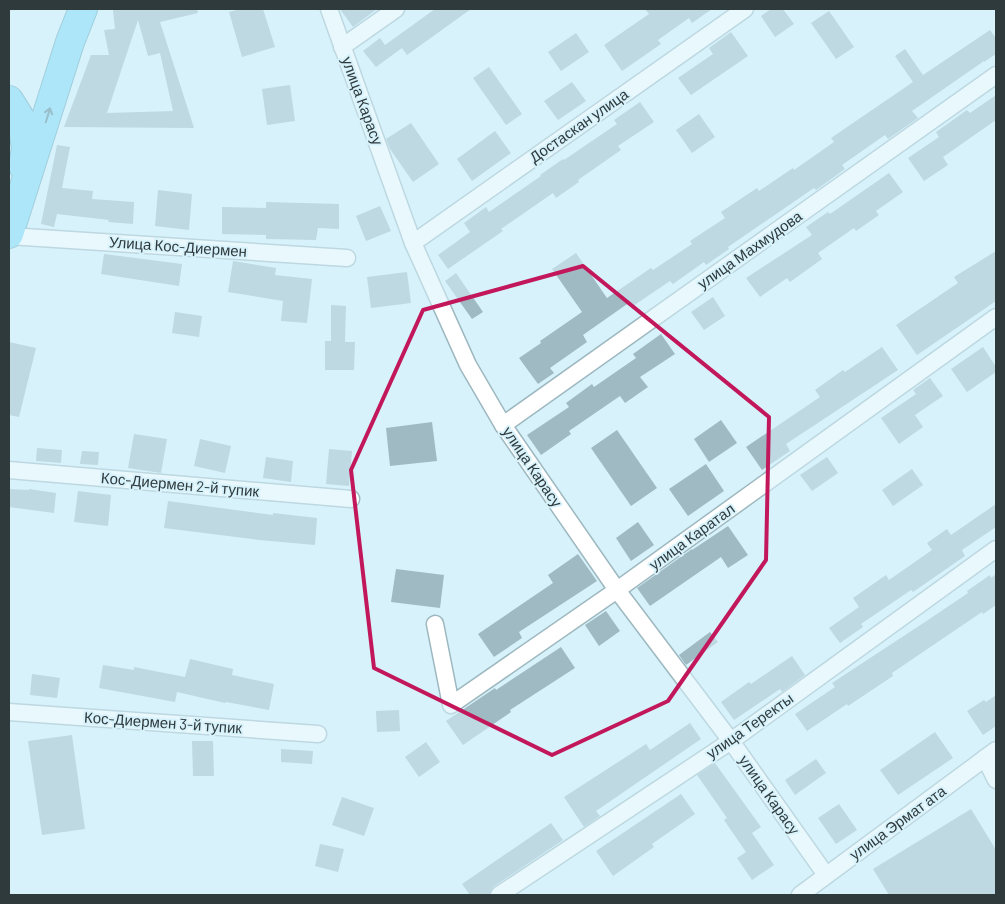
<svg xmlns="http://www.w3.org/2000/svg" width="1005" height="904" viewBox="0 0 1005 904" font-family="Barlow,sans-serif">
<rect width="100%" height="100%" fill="#d7f2fb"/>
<g fill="#a0bac3" fill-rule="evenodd">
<path d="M121,9h76l1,4 -38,9 34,106 -130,-1 27,-72h18l-5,-25 11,-1 -2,-19zM138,20l10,36 12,-3 13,58 -66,2z"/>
<polygon points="241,9 263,9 275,47 242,57 229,12"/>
<polygon points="340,9 377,9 353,27"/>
<polygon points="435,9 471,9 407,55 402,48 376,67 363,51 380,38 385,45"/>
<polygon points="645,9 712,9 692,23 689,18 658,40 661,44 622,71 604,45 649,14"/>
<polygon points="771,9 783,9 794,24 775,37 761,16"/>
<polygon points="829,11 854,47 836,59 811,23"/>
<polygon points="990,30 996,38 996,54 984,62 984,61 912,111 918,118 888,139 885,135 842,165 845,169 816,190 814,188 728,247 729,249 706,265 704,262 673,284 670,281 633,306 630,302 583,335 587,342 550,368 554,373 538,384 519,358 541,343 540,341 582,312 552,269 576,253 607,298 651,268 653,270 692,244 690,241 725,218 721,212 757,188 759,191 793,168 794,170 834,142 831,138 913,82 895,56 905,49 923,75"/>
<polygon points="731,32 748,56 691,95 678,78 713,54 709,48"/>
<polygon points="576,33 589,52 561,71 548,52"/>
<polygon points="489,67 522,114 506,125 473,78"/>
<polygon points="572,82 586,101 558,120 544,101"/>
<polygon points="290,85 295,121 267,125 262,89"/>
<polygon points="996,95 996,120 943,157 948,165 924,181 908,158 939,137 936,132 967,110 970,113"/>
<polygon points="640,102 654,122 618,146 621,150 578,180 579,182 556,198 553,193 501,229 503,231 448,269 438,255 470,232 464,223 486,207 489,212 541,176 540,175 563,159 564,160 617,124 614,120"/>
<polygon points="699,114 715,137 692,153 676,130"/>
<polygon points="411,123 439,164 413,182 390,149 386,139"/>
<polygon points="495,131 511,153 472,181 457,159"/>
<polygon points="57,145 70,147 62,188 93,191 92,199 134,202 133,224 108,222 109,220 57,214 54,227 41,224"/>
<polygon points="889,173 903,192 876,211 879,215 856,231 854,228 818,253 822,259 790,282 787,278 760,297 746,278 812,235 806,227 828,212 830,214"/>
<polygon points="158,190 192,194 189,230 155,226"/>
<polygon points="266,202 339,204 339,229 318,228 316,240 266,239 266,235 222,234 222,207 266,208"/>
<polygon points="380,206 391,231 366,241 356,216"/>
<polygon points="996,251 996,301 917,355 896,325 958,283 954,277"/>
<polygon points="104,254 182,264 179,286 101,274"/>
<polygon points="233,261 276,268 275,275 312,279 307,323 281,321 283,301 228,292"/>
<polygon points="407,272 411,303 371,308 367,277"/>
<polygon points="456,273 483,312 472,319 445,281"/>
<polygon points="713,297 725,316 704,330 691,312"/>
<polygon points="331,305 346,306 345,342 355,342 354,370 325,370 325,341 331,341"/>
<polygon points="175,312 202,316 199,337 172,333"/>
<polygon points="661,334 675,354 640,377 648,387 625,403 620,396 569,431 571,434 541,455 527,435 569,407 566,403 592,384 594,387 636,358 633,354"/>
<polygon points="9,342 36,348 19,417 9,415"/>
<polygon points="882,347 898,370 786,444 790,451 762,470 746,447 820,397 815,390 843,370 845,372"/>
<polygon points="983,347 996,367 996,372 967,392 951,369"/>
<polygon points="930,378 943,396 915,415 923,427 899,444 881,418 916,394 913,390"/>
<polygon points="721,420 737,443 709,462 694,439"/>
<polygon points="432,422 437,461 390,466 386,428"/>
<polygon points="617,430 657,488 631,506 591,448"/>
<polygon points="134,434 167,439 161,473 128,468"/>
<polygon points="200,439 231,446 225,473 194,466"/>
<polygon points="37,448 62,450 61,463 36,461"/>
<polygon points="329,449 352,451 349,486 326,484"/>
<polygon points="82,451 99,452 98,465 80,464"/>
<polygon points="266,457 293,461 291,482 263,478"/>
<polygon points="827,457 838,473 812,491 800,475"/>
<polygon points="706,464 724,491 688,516 669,489"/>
<polygon points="912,469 923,485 893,506 882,490"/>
<polygon points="9,489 29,490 29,489 56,493 54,513 9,507"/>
<polygon points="78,491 111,495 108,526 74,522"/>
<polygon points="168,501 273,515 273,513 317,518 315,545 259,540 164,528"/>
<polygon points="996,504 996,527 962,550 965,556 913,592 911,590 861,624 863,627 840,643 829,628 859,607 853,598 886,575 889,580 932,550 927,543 947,529 951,535"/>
<polygon points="638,522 654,545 631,561 616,538"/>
<polygon points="728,526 748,555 728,568 721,557 650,606 637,588 692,549 692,550"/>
<polygon points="578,554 597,581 519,632 522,638 494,657 478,634 553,583 548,575"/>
<polygon points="396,569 444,575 440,608 391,602"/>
<polygon points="996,574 996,605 983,614 982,612 892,673 893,676 848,706 847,704 807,731 795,714 835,687 832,683 928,620 968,593 967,591 990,575 991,578"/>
<polygon points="606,611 620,631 599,646 585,625"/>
<polygon points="710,632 718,642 686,665 679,655"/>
<polygon points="561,647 575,668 510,710 511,712 463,745 446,721 495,688 496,690"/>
<polygon points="792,656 805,675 782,692 780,689 734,720 721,702 749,682 751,684"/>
<polygon points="190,659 233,669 232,675 274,684 269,710 226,702 225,703 177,692 175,702 99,688 103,665 134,670 134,667 185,677"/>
<polygon points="32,674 60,678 57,698 30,695"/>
<polygon points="996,695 996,726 983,735 967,711 984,700 986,702"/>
<polygon points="399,710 400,731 377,732 376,711"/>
<polygon points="690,723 701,739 596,811 600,816 584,827 564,797 646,744 650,750"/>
<polygon points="935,732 953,758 898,795 880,770"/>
<polygon points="72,735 85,829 42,835 28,741"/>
<polygon points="192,741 213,741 214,776 193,776"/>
<polygon points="426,742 440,762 419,777 405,757"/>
<polygon points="281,749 313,751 312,764 281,762"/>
<polygon points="816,759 826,773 795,795 785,780"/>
<polygon points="715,763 761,827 752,833 774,865 752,880 737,858 746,852 724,820 727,818 697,775"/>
<polygon points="681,794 695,814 652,844 654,847 613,876 596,851"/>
<polygon points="342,797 374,808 364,836 332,825"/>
<polygon points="839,804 857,830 836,844 818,818"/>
<polygon points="971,809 996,850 996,895 889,895 873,869"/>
<polygon points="551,823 563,840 493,887 489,895 470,895 462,884"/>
<polygon points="320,844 344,849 338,872 315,866"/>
</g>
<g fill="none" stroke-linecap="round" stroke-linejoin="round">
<g stroke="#9eb8c0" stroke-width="19">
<g id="street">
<polyline points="329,9 413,243 468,365 503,425 617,590 731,741 826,875"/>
<polyline points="342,47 396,9"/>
<polyline points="9,236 347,258"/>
<polyline points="413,243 745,9"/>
<polyline points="503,425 996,75"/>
<polyline points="9,470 351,499"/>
<polyline points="435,624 451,705 617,590 996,317"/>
<polyline points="9,712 318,734"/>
<polyline points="985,758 996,780"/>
<polyline points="499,895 731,741 996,549"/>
<polyline points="800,895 996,750"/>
</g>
</g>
<g stroke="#60a1b5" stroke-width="30">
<g id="highway">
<polyline points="9,100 22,121 26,148 23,166"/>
<polyline points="9,234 70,42 83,9"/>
</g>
</g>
<use href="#street" stroke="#fff" stroke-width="16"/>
<use href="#highway" stroke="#7ad8f5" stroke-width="28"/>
</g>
<defs><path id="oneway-shaft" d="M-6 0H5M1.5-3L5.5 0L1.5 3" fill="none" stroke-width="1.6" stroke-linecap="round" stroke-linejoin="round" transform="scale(1.25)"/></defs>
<use stroke="#518190" href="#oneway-shaft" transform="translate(48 115) rotate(-73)"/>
<path d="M0 0H1005V904H0ZM583,266l186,151 -3,143 -98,141 -116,54 -178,-87 -23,-198 72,-160z" fill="#d7f2fb" fill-opacity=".55" fill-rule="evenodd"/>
<path fill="none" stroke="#c2185b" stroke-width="4" stroke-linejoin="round" d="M583,266l186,151 -3,143 -98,141 -116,54 -178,-87 -23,-198 72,-160z"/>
<g text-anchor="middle" stroke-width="4" stroke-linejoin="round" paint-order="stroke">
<g font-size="15" fill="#2f3a3d" stroke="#d7f2fb">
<text transform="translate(362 101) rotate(70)" y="5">улица Карасу</text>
<text transform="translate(579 126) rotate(-35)" y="5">Достаскан улица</text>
<text transform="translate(178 247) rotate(4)" y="5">Улица Кос-Диермен</text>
<text transform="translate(750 250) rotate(-35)" y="5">улица Махмудова</text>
<text transform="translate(532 467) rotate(56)" y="5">улица Карасу</text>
<text transform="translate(180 485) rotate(5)" y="5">Кос-Диермен 2-й тупик</text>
<text transform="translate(692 537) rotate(-36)" y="5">улица Каратал</text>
<text transform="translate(163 723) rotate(4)" y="5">Кос-Диермен 3-й тупик</text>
<text transform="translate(750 726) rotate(-35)" y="5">улица Теректы</text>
<text transform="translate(769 795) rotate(55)" y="5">улица Карасу</text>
<text transform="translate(898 823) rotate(-36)" y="5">улица Эрмат ата</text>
</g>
</g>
<rect width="1005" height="904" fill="none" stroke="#2f3a3d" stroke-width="20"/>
</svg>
